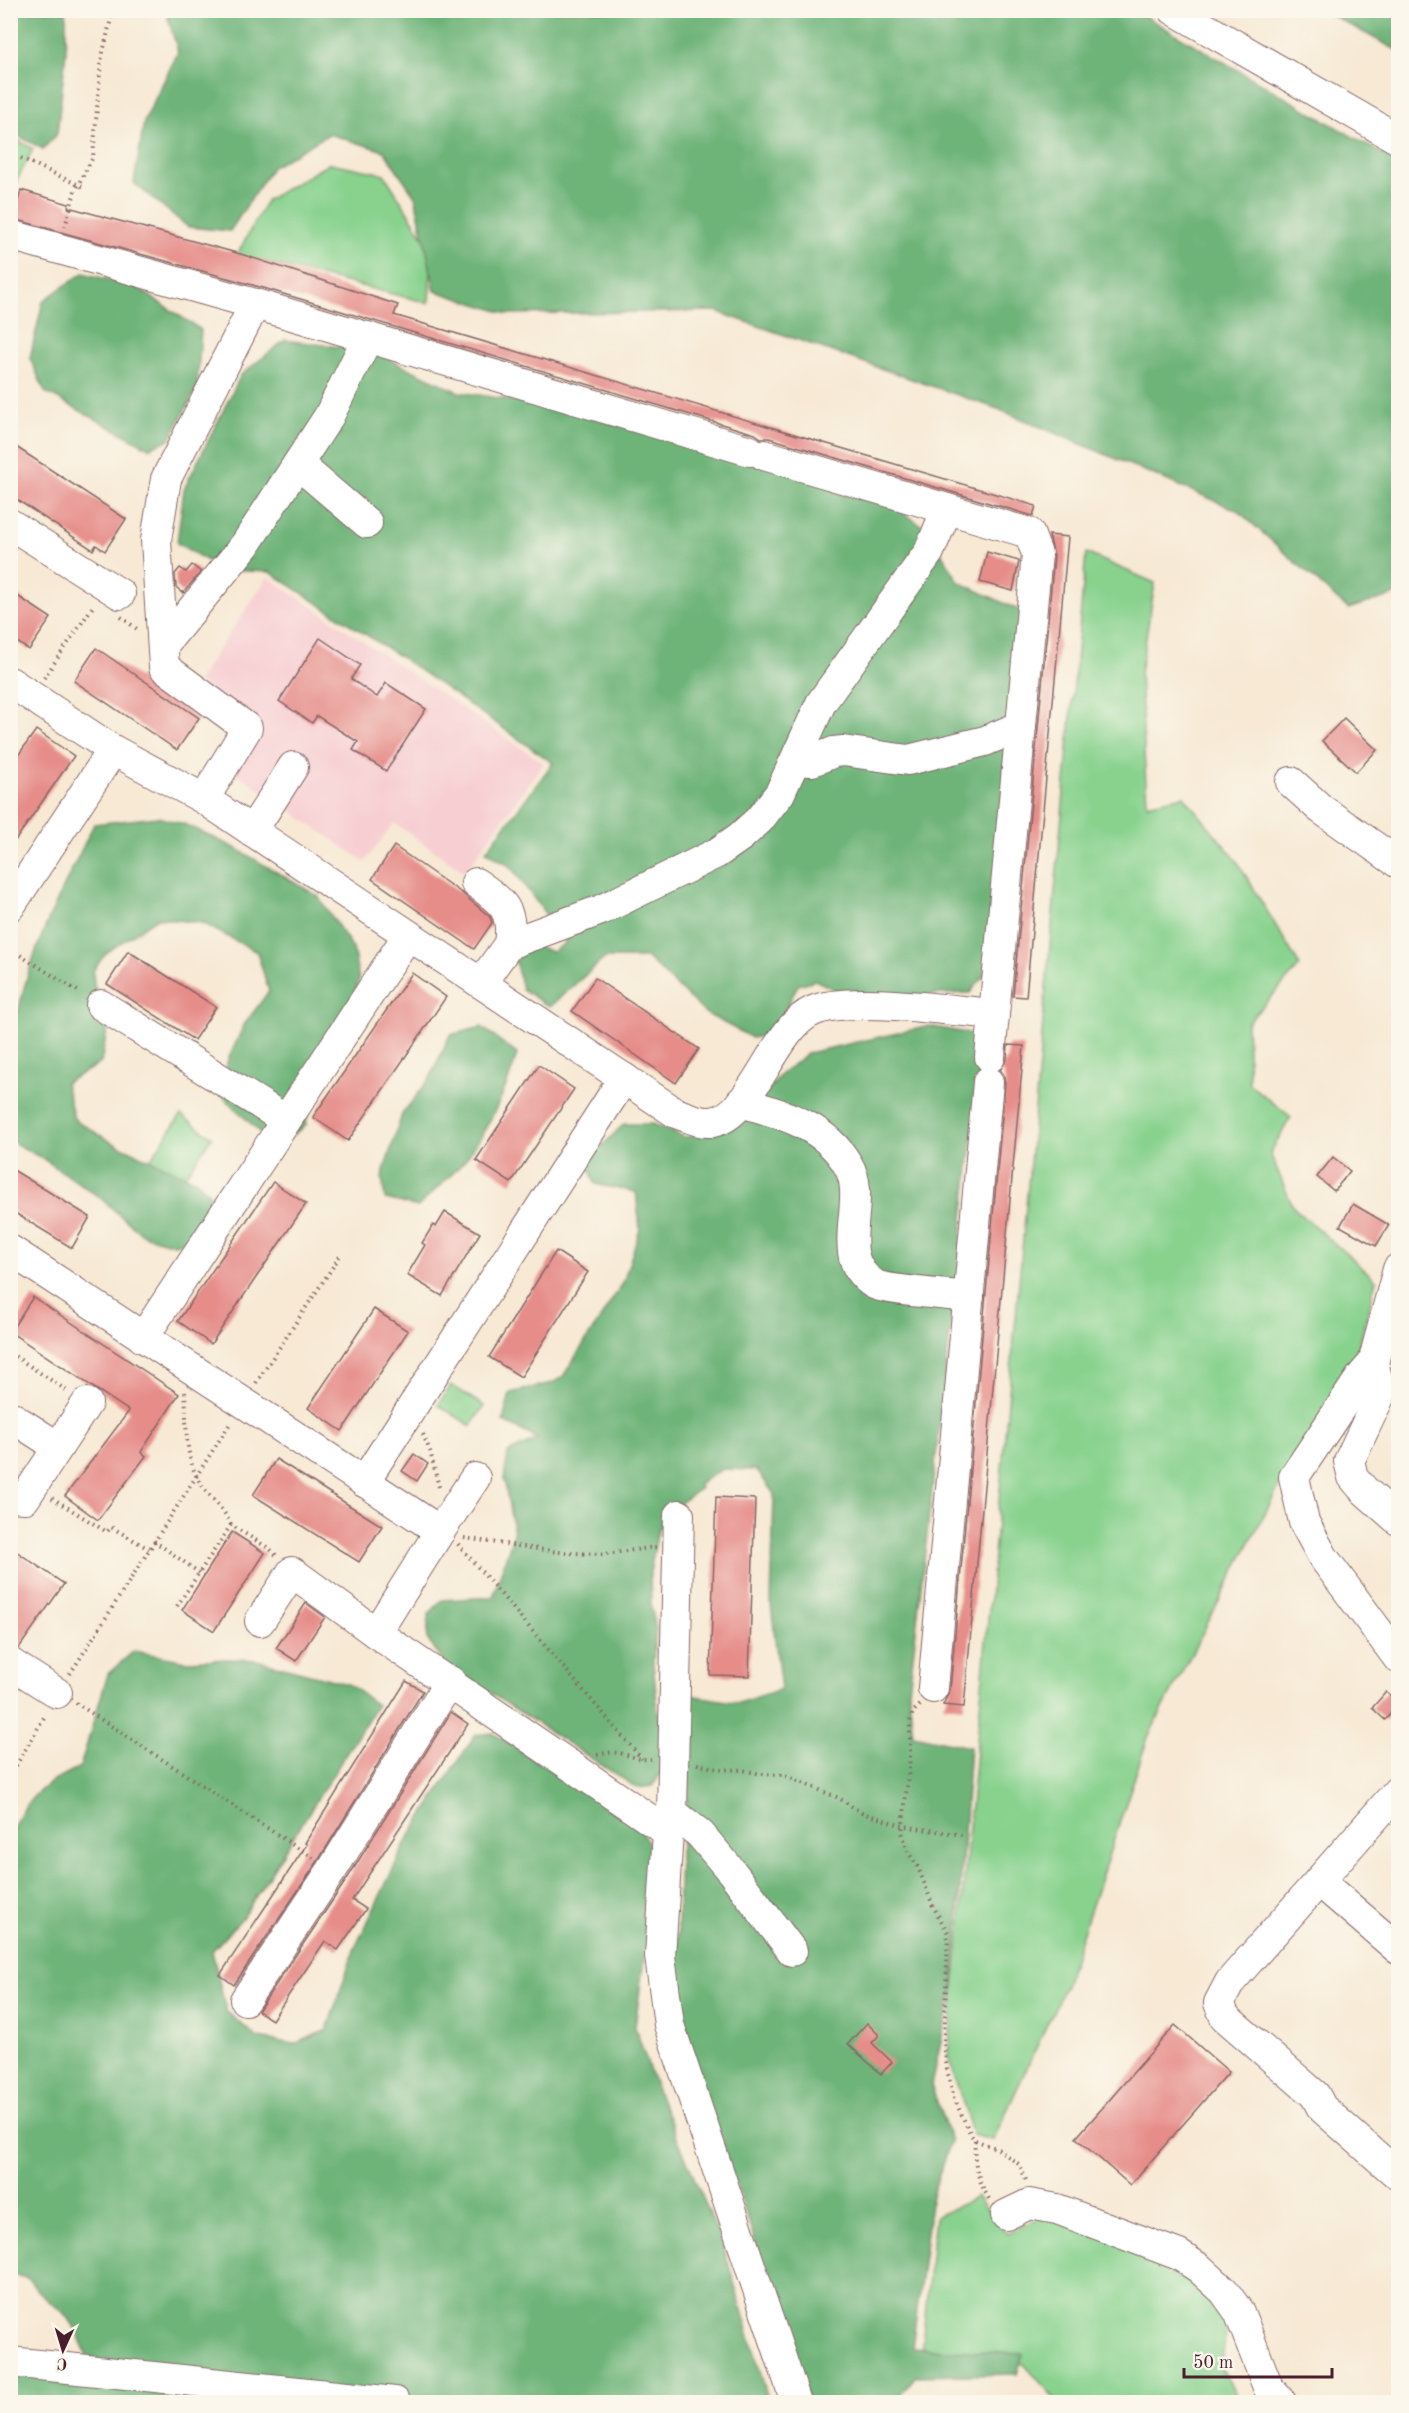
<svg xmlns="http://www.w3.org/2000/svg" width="1409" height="2413" viewBox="0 0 1409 2413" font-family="'Old Standard TT',serif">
<rect width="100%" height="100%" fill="#fbf7ec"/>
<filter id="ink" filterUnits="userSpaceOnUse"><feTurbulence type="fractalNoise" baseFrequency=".0167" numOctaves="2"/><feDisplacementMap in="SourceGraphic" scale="12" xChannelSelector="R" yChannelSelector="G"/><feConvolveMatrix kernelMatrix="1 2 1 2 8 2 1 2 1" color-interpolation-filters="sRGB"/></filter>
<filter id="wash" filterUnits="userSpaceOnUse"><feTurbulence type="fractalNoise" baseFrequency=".008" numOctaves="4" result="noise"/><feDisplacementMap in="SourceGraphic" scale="24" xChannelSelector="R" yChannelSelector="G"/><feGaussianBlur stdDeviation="1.35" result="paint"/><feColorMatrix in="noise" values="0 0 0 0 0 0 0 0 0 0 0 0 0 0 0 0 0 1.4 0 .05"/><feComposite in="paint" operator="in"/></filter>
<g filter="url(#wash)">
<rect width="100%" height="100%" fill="#f7e9d4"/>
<polygon fill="#f7cfd3" points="268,577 544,763 465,872 394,823 365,862 235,772 263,727 197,681"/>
<g fill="#88d28e" stroke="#69785c" stroke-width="1.5">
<polygon points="10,136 33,149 14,186 11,185"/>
<polygon points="330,163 384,174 432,251 429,303 237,255 267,200"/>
<polygon points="1086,553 1155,583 1140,673 1147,804 1184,796 1237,861 1300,966 1247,1023 1249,1084 1291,1117 1270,1153 1293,1207 1376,1280 1360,1342 1349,1377 1286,1473 1148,1737 1065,1986 993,2140 973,2135 948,2056"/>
<polygon points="181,1115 212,1137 180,1183 149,1161"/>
<polygon points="451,1385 484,1406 471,1426 438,1405"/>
<polygon points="977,2197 1007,2233 1047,2214 1164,2256 1200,2282 1228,2316 1221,2369 1238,2396 1252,2402 1058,2402 1024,2364 921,2355 935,2217"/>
</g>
<g fill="#6eb479" stroke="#5c6a52" stroke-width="1.5">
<polygon points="10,11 66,11 66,52 57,134 43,149 11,132"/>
<polygon points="166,11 1136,11 1398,163 1398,594 1348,609 1237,510 998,409 715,311 508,314 435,291 415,196 384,151 329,134 272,167 230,231 188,227 134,183 144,122 178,52"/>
<polygon points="1324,11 1398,11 1398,51"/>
<polygon points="83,273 136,287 201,330 197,388 170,439 149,448 45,392 30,358 43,301"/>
<polygon points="285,340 371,351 459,392 545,405 881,497 927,529 959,582 1025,613 992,965 970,993 852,998 815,980 798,985 773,1033 752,1038 705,1013 647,958 605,958 549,1007 522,989 515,960 534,945 552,952 566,942 511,867 486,851 553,763 399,656 270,572 223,570 177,543 184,489 241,375"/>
<path d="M158,817l29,8 48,23 83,48 35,52 6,32 -21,56 -28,53 -4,36 -20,15 -21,-3 -43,-41 5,-34 17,-37 25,-34 -12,-39 -55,-29 -45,-5 -52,36 -12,17 1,13 14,41 -7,38 -36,20 9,36 37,23 86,39 14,15 -2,23 -10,18 -25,7 -31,-9 -44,-38 -54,-37 -34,-19 -1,-128h8c13,-67 47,-128 76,-189z"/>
<polygon points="929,1026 984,1036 909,1692 913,1735 970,1747 953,1989 931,2085 951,2141 932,2195 912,2348 1023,2354 1017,2374 916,2376 894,2402 809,2402 706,2095 676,1997 680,1851 689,1786 683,1694 739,1703 781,1689 771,1604 774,1494 757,1470 723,1469 699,1483 700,1489 669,1510 658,1530 650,1572 651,1607 656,1628 653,1663 658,1712 666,1735 667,1766 652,1786 637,1788 445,1664 427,1639 429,1614 442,1600 493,1597 514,1533 504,1479 508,1453 538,1439 503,1421 510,1393 552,1383 562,1378 623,1283 640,1229 636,1192 595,1184 587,1161 624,1124 654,1124 684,1137 714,1134 748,1116 780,1075 808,1053"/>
<path d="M482,1027l35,27c-8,31 -32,81 -52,106 -14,17 -32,31 -47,47l-33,-8 -3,-22 20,-63 27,-34 21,-45z"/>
<path d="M134,1651l52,10 43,-2 27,1 92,24 29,21 -135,213 -30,33 14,60 32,27 36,6 33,-14 27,-80 53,-110 68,-105 18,-2 146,94 18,32 -22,168 19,56 69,162 46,157h-758v-30l83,9c-7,-21 -13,-49 -28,-66 -13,-13 -28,-19 -37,-36l-18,-6 -1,-433c13,-42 32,-55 70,-73l28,-93z"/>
</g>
<g id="blocks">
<g fill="#e68d8a">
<polygon points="21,190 69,204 68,207 244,255 398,305 394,315 1036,506 1033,516 769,438 761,438 755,434 260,287 10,218 10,203 17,205"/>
<polygon points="10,443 126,519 105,551 96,545 93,550 10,495"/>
<polygon points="1049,535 1068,537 1026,997 1013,996 1054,556"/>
<polygon points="987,552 1019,561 1013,591 980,582"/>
<polygon points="192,565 201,572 183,593 176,587 175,574 180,568 186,572"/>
<polygon points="10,591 51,618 29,650 10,637"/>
<polygon points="320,638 360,665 351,679 377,697 386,683 426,709 386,771 353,750 358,742 317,716 312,723 279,701"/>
<polygon points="96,648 199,718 177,750 74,681"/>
<polygon points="1344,718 1377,750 1356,772 1322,741"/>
<polygon points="36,730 74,756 10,848 10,767"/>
<polygon points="394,846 463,894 490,917 492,923 474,949 372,879"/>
<polygon points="128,951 216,1007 194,1040 107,984"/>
<polygon points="412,973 446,997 348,1141 313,1117"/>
<polygon points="595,978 699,1049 676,1083 572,1011"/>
<polygon points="1008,1045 1024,1046 964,1707 943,1705 950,1690 1005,1084 1004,1075 1000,1070 1007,1059"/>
<polygon points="539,1065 574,1089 511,1183 476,1160"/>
<polygon points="1333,1157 1350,1171 1334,1191 1317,1177"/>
<polygon points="10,1168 90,1217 72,1248 10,1210"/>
<polygon points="273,1182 306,1204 211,1344 178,1321"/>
<polygon points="1353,1204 1389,1225 1376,1246 1340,1226"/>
<polygon points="445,1212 480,1233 442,1296 407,1275 425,1245 422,1243 433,1225 436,1227"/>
<polygon points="556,1251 588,1272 521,1377 489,1357"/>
<polygon points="33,1297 179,1394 141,1452 146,1456 98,1520 65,1496 129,1411 10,1332"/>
<polygon points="374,1309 408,1331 342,1431 308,1408"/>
<polygon points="414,1454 428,1464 417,1481 402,1471"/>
<polygon points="276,1459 382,1526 359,1562 253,1495"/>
<polygon points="716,1497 755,1499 749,1676 710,1675"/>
<polygon points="232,1532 265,1553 214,1631 182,1610"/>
<polygon points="10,1547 64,1584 19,1648 10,1646"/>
<polygon points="306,1603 325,1617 296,1661 276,1648"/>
<polygon points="406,1681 423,1691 318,1861 234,1985 220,1975 307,1844 305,1843"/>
<polygon points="1386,1692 1398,1703 1398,1705 1385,1720 1372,1708"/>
<polygon points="451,1712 468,1724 352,1900 366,1909 338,1950 325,1941 272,2020 258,2011 347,1879"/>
<polygon points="867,2023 879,2035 872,2043 892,2062 881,2074 848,2044"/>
<polygon points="1175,2025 1229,2072 1130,2185 1076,2138"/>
</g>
</g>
</g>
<g filter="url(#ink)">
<use href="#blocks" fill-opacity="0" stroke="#876666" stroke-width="1.5"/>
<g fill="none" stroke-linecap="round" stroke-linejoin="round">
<g stroke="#876666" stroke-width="32">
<g id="minor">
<polyline points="1174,10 1398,139"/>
<polyline points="10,235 255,304 750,451"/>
<polyline points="764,455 1029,533 1037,554 990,1057"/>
<polyline points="298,464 367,523"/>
<polyline points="10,524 120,594"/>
<polyline points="163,645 245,545 329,416 368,337"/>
<path d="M10,682l103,68 91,49 472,314c11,4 23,10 35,9 41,-3 62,-94 102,-111 34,-16 140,0 181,3"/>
<polyline points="796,760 812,761 834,752 843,751 908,760 985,741 1021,726"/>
<polyline points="1291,782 1321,809 1398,863"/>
<polyline points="204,799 247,728 164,667 156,540 166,479 255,304"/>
<polyline points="252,831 293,767"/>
<path d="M476,883c27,19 38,27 33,61"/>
<polyline points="10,906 113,750"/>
<polyline points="481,983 509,944 601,910 717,853 740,837 759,820 780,793 821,703 929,552 947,509"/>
<polyline points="101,1005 286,1120"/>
<path d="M741,1102c41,12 84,23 107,63 22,36 -18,91 26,119 10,6 78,11 95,13"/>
<polyline points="10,1250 440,1531 376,1633 668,1832 660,1956 669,2025 796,2402"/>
<polyline points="1398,1269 1373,1363 1381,1393 1349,1461 1353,1477 1364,1490 1398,1520"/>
<polyline points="143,1338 408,935"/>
<polyline points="1373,1363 1361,1377 1294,1477 1304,1522 1323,1557 1398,1658"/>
<polyline points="10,1416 58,1447"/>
<polyline points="364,1482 624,1078"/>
<polyline points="10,1497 25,1498 87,1403"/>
<polyline points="440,1531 475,1478"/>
<polyline points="260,1621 292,1572 376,1633"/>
<polyline points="10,1663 57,1693"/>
<polyline points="933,1688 988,1082"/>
<polyline points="1398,1791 1230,1982 1219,2003 1225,2017 1315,2095 1322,2108 1398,2175"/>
<polyline points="672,1812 700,1834 732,1872 792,1951"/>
<polyline points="668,1832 672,1812 679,1515"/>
<polyline points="1319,1881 1398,1949"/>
<polyline points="245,2000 332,1870 450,1681"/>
<polyline points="1006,2215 1029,2204 1057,2209 1179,2255 1199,2268 1224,2291 1239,2312 1268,2387 1281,2402"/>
<polyline points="10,2362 395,2402"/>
</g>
</g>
<g stroke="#876666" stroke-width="4" stroke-dasharray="1.5 4.5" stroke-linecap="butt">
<polyline points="10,153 83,187"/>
<polyline points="65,227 75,191 93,157 101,61 113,10"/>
<polyline points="121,617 137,629"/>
<polyline points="44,678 94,605"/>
<polyline points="10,949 81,993"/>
<polyline points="10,1353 66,1390"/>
<polyline points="256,1383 342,1253"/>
<path d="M185,1392c2,26 -1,59 11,83 9,19 27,31 35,50"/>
<polyline points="423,1434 430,1451 439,1487"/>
<polyline points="52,1498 107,1532 111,1527 149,1549"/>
<polyline points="464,1538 565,1553 605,1554 656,1547"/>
<polyline points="154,1541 200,1573"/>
<polyline points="458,1544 642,1759"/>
<polyline points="177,1606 231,1525 270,1549 277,1556"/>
<polyline points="70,1674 231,1422"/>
<polyline points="76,1703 313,1858"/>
<polyline points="920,1705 913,1712 910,1722 910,1758 902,1832 908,1852 918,1867 933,1906 948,1933 944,2043 947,2070 954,2098 971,2135 975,2140 998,2149 1020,2165 1027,2183"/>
<path d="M597,1755c28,-8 32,6 54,4"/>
<polyline points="697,1764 718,1769 742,1770 761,1774 783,1775 839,1798 862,1813 903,1826 962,1835"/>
<polyline points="10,1776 46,1714"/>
<path d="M975,2140c-2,22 3,41 14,59"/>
</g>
<use href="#minor" stroke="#fff" stroke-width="30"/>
</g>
</g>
<rect width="1409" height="2413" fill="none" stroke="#fbf7ec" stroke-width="36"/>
<g transform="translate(63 2350) rotate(184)" stroke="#fbf7ec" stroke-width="4.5" paint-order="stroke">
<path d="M0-4.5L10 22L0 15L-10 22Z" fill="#4a1f2b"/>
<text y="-9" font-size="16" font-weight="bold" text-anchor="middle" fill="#4a1f2b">С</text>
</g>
<path d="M1184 2368v9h148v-9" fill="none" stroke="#4a1f2b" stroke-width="3"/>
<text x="1193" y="2368" font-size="18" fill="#4a1f2b" stroke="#fbf7ec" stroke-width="4.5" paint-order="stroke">50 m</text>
</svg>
